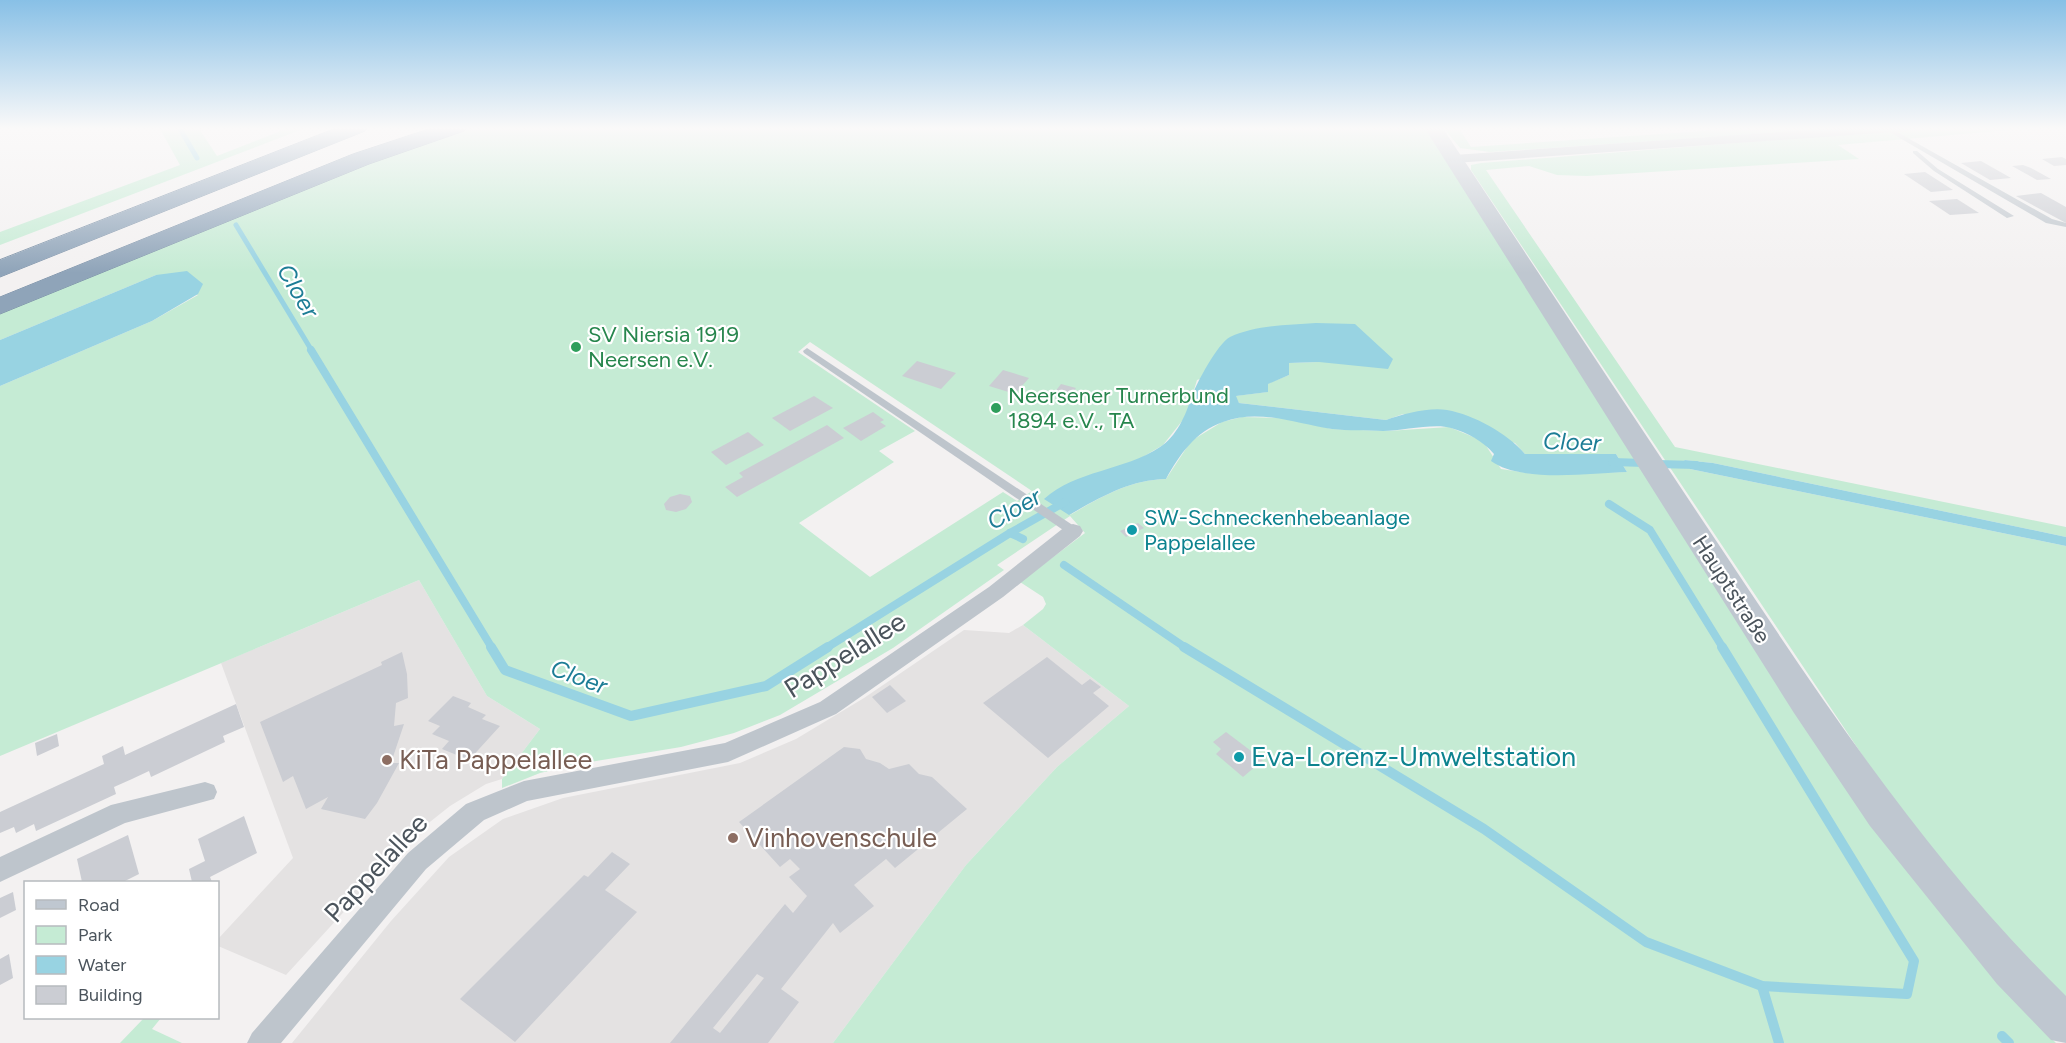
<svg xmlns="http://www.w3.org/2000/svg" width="2066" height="1043" viewBox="0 0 2066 1043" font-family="Figtree,sans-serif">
<rect width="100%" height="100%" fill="#f3f1f1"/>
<g fill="#e4e2e2">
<polygon points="419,580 487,696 540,729 502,779 486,784 450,806 416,833 286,975 218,946 218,939 293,858 221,663"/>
<polygon points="1023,625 1129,706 1057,767 966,865 833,1043 292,1043 391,921 449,857 503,819 563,798 740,763 796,739 864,698 964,630 1009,633"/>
</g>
<g fill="#c5ebd4" fill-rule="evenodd">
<polygon points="159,127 198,127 217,156 291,127 308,127 0,245 0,232 180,165"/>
<path d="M474,127h953l597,884 32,32h-1223l133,-178 91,-98 72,-61 -106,-81 20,-16 3,-5 -3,-7 -23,-15 65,-49 -15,-17 -73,49 7,5 -111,78 -113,67 -46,18 -53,14 -97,16 -44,10 -38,15v-9l38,-50 -53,-33 -68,-116 -419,176v-370l152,-65 46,-26 -42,-20 -156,65v-29l380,-156zM1355,324l-36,38 -30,1v12l-22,9v8l-32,4 4,7 147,17 17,-6 112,29 10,11h91l11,18 -93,2 -33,-5 -18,-28 -34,-14 -62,4 -55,-2 -47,-11 -43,-1 -20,5 -31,19 -25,38c-37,1 -65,18 -96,36l66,-54 27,-16 23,-29 11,-36zM810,342l222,149 -15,10 -14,-9 -133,85 -71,-54 95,-61 -15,-11 36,-20 -117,-79z"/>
<polygon points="1443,127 1458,127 1471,147 1763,127 1860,127 1490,152 1460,148"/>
<polygon points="1940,127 2044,127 1838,145 1859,159 1587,176 1557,175 1529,166 1486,170 1675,447 2066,527 2066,537 1713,463 1684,460 1690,469 2066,546 2066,1003 1974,903 1885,789 1471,170 1471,165 1481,163"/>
<polygon points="144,1018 161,1018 152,1029 182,1043 120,1043"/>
</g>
<g fill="#98d3e2">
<polygon points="187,271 203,284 198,294 152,321 0,386 0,340 156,275"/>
<path d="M1316,323l39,1 38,35 -5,10 -69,-7 -30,1v12l-21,9v8l-32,4 3,7 147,17c17,-6 43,-13 61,-10 27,5 60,23 78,44h91l11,18c-37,1 -106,11 -136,-11l3,-7c-11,-13 -26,-21 -43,-26 -17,-5 -49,3 -68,3 -17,-1 -35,0 -51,-2 -36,-5 -73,-21 -109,-7 -28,10 -43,32 -57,57 -37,1 -65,18 -97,36l-25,-16c32,-29 80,-28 116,-52 16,-10 26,-32 31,-49 5,-14 27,-55 39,-61 26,-12 58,-12 86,-14z"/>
<polygon points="1684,460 1713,463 2066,537 2066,546 1690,469"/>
</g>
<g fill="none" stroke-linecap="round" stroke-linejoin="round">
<g stroke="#98d3e2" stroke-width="5">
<polyline points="179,127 197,158"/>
<polyline points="236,225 312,351"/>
</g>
<g stroke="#98d3e2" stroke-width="8">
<polyline points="311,350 492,648"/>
<polyline points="1612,462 1645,463"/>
<polyline points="1657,464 1696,465"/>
<polyline points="1609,504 1650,530 1723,648"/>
<polyline points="1010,533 1023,539"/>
<polyline points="1064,565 1186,648"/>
<polyline points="826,648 1010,533 1065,502"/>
</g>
<g stroke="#98d3e2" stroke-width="10">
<polyline points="491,647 505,670 631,716 766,686 828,647"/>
<polyline points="1184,647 1484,829 1646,942 1762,986 1907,994 1914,961 1722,647"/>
<polyline points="1762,986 1779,1043"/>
<polyline points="2002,1036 2009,1043"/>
</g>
</g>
<g fill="#cbcdd3" fill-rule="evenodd">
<polygon points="2062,157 2066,159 2066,165 2054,166 2042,159"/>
<polygon points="1981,161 2011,178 1990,180 1961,163"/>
<polygon points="2023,165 2031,168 2051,179 2037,180 2012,166"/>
<polygon points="1925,172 1953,190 1931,192 1904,174"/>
<polygon points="2041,193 2066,207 2066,223 2016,196"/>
<polygon points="1957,199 1979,213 1950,215 1929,201"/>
<polygon points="917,361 956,373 941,389 902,376"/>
<polygon points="1003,370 1029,378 1015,394 989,386"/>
<polygon points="1061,384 1076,388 1069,397 1054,393"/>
<polygon points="814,396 833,408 790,431 772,418"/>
<polygon points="873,412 884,420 880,422 886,426 861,441 843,428"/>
<polygon points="827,425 844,438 737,497 725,487 743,477 739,473"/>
<polygon points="748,432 764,445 726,465 711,452"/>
<polygon points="680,494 690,496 692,502 686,509 676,512 666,510 664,504 670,497"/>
<polygon points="1138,523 1144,528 1126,537 1120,531"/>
<polygon points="402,652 407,674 408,698 396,703 394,726 404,724 391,763 399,763 377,803 365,819 321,809 328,797 306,809 293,776 283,782 260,722 382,665 381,662"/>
<polygon points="1047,657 1082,685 1090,679 1101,687 1093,693 1109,706 1048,758 983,703"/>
<polygon points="890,685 906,701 887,713 872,697"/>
<polygon points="453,696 471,703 468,707 486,715 482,719 500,726 469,760 442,749 449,741 432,734 440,726 428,721"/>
<polygon points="236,704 244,727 223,736 225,742 151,777 149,771 132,779 114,787 116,794 36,831 34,824 16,833 14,827 0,833 0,812 104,764 102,756 123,746 125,755"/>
<polygon points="1226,732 1263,760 1243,777 1216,754 1221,749 1213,742"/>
<polygon points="57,734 59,746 37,756 35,743"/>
<path d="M844,747l16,2 6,10 14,4 9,6 20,-5 10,10 13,3 35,32 -72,59 -9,-9 -32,26 20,21 -34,27 -7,-10 -52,66 18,13 -31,41h-98l115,-139 8,9 14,-17 -18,-19 11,-8 -10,-10 -10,8 -41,-45zM757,974l7,4 -44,55 -7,-5z"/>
<polygon points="244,816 257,853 210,877 212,882 192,882 189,869 205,861 198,839"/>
<polygon points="128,835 139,874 123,882 82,882 77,859"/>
<polygon points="612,852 630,864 605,890 637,912 515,1042 460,999 584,875 588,877"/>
<polygon points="13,892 16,910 0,918 0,898"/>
<polygon points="9,954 13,978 0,985 0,959"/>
</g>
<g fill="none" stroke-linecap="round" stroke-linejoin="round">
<g stroke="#7a8fa5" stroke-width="1">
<g id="highway">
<polygon points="339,127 368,127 365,131 0,277 0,260"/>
<polygon points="435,127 467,127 464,131 369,164 0,314 0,297 353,154"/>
</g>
</g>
<g fill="#bec5cc" fill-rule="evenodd">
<polygon points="1886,128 1890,128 2052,219 2066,223 2066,227 2046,223 1886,130"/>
<polygon points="1913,151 1917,151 1938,169 2014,216 2007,218 1934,171 1913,153"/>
<polygon points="807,348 1077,528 1078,531 1077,534 1069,534 804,353 803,351"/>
</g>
<g fill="#bec5cc" fill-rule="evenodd">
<polygon points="1852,127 1914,127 1908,131 1454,163 1448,159 1454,155"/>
<polygon points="1073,524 1080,526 1083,531 1080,536 1003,597 836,714 728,762 527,801 484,820 426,869 281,1043 247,1043 252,1033 408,853 466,804 524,781 725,743 820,702 989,587 1066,526"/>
<polygon points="205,782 214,785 217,792 214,799 125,823 0,882 0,857 111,805"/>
</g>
<path fill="#bfc7d0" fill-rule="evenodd" d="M1424,127h18c92,139 184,279 277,418 105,158 210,317 347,451v47l-15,-3 -54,-56 -127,-158 -76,-113z"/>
<use href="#highway" fill="#8fa4b9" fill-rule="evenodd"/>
</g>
<linearGradient id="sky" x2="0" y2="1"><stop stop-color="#88c0e6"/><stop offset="0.47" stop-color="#faf9f9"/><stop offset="1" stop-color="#faf9f9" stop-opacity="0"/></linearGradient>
<rect width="2066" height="273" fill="url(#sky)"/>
<g fill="#2e9e5b" stroke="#fff" stroke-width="2">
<circle cx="576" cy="347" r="6"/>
<circle cx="996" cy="408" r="6"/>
</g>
<g fill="#0f9aa8" stroke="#fff" stroke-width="2">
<circle cx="1132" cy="530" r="6"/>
<circle cx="1239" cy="757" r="6"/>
</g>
<g fill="#8d6e63" stroke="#fff" stroke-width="2">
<circle cx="387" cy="760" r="6"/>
<circle cx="733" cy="838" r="6"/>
</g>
<g text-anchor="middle" stroke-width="4.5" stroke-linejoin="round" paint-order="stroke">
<g font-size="22" fill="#27864d" stroke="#fff" text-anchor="start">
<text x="588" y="342">SV Niersia 1919<tspan x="588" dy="25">Neersen e.V.</tspan></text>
<text x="1008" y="403">Neersener Turnerbund<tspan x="1008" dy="25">1894 e.V., TA</tspan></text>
</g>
<g font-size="22" fill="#0d838f" stroke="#fff" text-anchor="start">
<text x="1144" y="525">SW-Schneckenhebeanlage<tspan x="1144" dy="25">Pappelallee</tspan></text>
</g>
<g font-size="22" fill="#4b545c" stroke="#fff">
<text transform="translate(1732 589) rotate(57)" y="8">Hauptstraße</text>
</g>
<g font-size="24" font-style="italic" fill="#1d7d96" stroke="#fff">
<text transform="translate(298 291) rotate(59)" y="8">Cloer</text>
<text transform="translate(1572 442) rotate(2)" y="8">Cloer</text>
<text transform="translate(1014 509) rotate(-30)" y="8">Cloer</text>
<text transform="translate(579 677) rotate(20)" y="8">Cloer</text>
</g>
<g font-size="27" fill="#4b545c" stroke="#fff">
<text transform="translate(845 655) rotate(-32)" y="9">Pappelallee</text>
<text transform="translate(376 868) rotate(-47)" y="9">Pappelallee</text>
</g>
<g font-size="27" fill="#0d838f" stroke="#fff" text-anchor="start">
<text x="1251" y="766">Eva-Lorenz-Umweltstation</text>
</g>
<g font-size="27" fill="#785e54" stroke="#fff" text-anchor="start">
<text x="399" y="769">KiTa Pappelallee</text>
<text x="745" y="847">Vinhovenschule</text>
</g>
</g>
<rect x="24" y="881" width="195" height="138" fill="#ffffff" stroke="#b7bbbe" stroke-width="1.5"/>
<rect x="36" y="900" width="30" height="9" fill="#bfc7d0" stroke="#b7bbbe" stroke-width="1.5"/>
<text x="78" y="911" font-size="18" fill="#4b545c">Road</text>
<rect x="36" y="926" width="30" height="18" fill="#c5ebd4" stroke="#b7bbbe" stroke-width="1.5"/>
<text x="78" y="941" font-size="18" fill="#4b545c">Park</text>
<rect x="36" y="956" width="30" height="18" fill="#98d3e2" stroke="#b7bbbe" stroke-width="1.5"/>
<text x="78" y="971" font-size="18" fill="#4b545c">Water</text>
<rect x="36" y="986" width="30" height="18" fill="#cbcdd3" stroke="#b7bbbe" stroke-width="1.5"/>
<text x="78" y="1001" font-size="18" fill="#4b545c">Building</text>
</svg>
